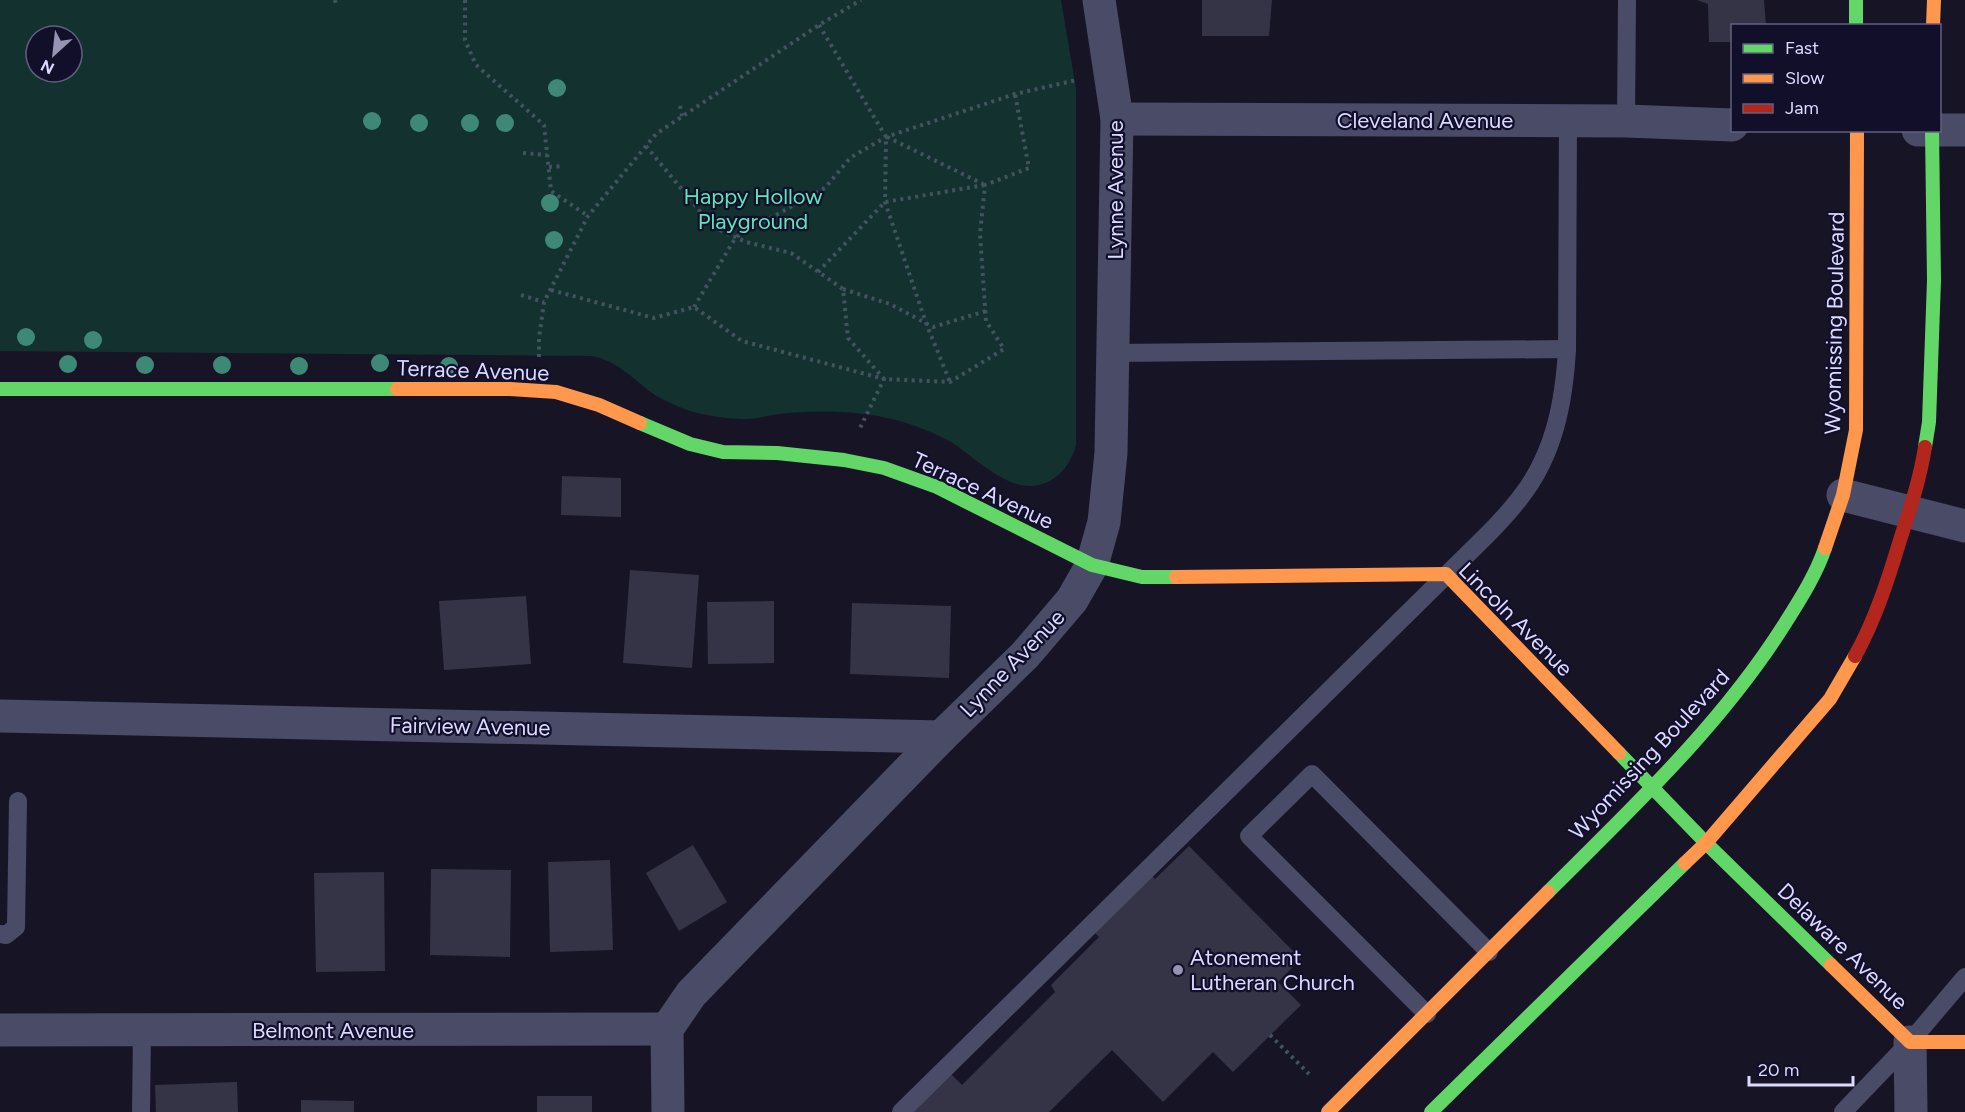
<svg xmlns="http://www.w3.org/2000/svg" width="1965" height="1112" viewBox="0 0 1965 1112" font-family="Figtree,sans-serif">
<rect width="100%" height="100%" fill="#171525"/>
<path fill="#13312f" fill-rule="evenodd" d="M0,0h1061l15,89v356c-6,22 -22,41 -47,41 -28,-1 -55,-29 -78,-44 -14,-8 -39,-18 -55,-22 -36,-9 -72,-10 -108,-7 -15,1 -30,6 -45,6 -14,0 -32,-3 -46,-6 -12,-3 -35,-13 -45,-20 -20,-15 -36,-33 -61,-37l-591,-5zM36,36h36v36h-36z"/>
<g fill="#353346">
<polygon points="1202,0 1272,0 1269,36 1202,36"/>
<polygon points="1697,0 1764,0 1766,26 1732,26 1732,42 1709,42 1708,4"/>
<polygon points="562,476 621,478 621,517 561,515"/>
<polygon points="630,570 699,575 692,668 623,663"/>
<polygon points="526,596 531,664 444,670 439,601"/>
<polygon points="774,601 774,663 708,664 707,602"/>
<polygon points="852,603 951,606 949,678 850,674"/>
<polygon points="693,845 727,902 679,931 646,873"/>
<polygon points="1189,846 1301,959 1278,982 1301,1005 1233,1072 1213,1052 1163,1102 1112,1050 1049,1112 913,1112 951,1074 962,1085 1055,992 1051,985 1099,937 1094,932 1151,875 1155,879"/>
<polygon points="610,860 613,950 550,952 548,862"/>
<polygon points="431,869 511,870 510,957 430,955"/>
<polygon points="384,872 385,971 316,972 314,873"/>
<polygon points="237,1082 238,1112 156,1112 155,1085"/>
<rect x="537" y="1096" width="55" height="16"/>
<polygon points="301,1100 354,1101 354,1112 301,1112"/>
</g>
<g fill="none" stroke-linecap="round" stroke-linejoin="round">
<g stroke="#435261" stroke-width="4" stroke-dasharray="3 4.5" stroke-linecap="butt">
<polyline points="335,0 336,5"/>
<polyline points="465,0 465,40 476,65 544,125 551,191 588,216"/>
<polyline points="819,25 886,137 885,202 926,323 950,382"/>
<polyline points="680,106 682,116"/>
<polyline points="887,137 983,184"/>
<polyline points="646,146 713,227 746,242 791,253 843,289 848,338 884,379 950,382 1004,349 986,321 980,234 985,185 1029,168 1015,94"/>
<polyline points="523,153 547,155"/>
<polyline points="549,167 564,166"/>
<polyline points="818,272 885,202 985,185"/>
<polyline points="843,289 890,304 933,327 986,311"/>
<polyline points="551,290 654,318 694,307 742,341 884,379 859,430"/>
<polyline points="521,295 544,302"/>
<polyline points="694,307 736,237 825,188 850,158 886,137 1015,94 1077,80"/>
<polyline points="539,357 539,338 544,302 588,216 656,134 819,25 861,0"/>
<polyline points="1270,1035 1309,1074"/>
</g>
<g stroke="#4a4b66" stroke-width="18">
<polyline points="1626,121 1627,0"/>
<polyline points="1113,353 1567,349"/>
<polyline points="0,934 6,935 16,927 18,801"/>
<polyline points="1427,1014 1249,836 1312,774 1489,952"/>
<polyline points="141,1112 142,1031"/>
<path d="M901,1112l585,-576c12,-12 24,-25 34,-38 34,-43 44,-95 47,-149l1,-228"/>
<polyline points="1843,1112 1910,1042 1965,977"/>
</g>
<g stroke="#4a4b66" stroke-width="33">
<polyline points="1117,119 1626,121 1732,125"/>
<polyline points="1918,130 1965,130"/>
<polyline points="1843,495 1965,526"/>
<polyline points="0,716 941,737"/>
<polyline points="0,1030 667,1029"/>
<polyline points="1910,1042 1911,1112"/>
<polyline points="668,1112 667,1029 691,994 941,737 1025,655 1072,600 1092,565 1104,522 1111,453 1117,119 1099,0"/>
</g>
<g stroke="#63d668" stroke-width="14">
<polyline points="1856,0 1856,26"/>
<polyline points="0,389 397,389"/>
<polyline points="640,423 690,444 723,452 777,453 844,460 884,468 937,487 1092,565 1142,577 1176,577"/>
<polyline points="1925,447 1929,422 1934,280 1932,130"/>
<polyline points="1619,753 1706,843 1831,965"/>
<path d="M1548,892c84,-84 172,-166 236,-267 15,-24 32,-50 41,-77"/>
<polyline points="1431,1112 1685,863"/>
</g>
<g stroke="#ff974d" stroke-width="14">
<polyline points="1933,26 1934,0"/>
<polyline points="397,389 510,389 556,392 599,405 640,423"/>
<polyline points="1825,548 1843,495 1856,430 1857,130"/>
<polyline points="1176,577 1446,574 1619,753"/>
<polyline points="1685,863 1706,843 1830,699 1855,656"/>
<polyline points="1831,965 1910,1042 1965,1042"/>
<polyline points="1328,1112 1548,892"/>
</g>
<path stroke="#b3261e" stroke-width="14" d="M1855,656c20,-36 33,-76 45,-116 10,-31 20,-61 25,-93"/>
</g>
<g fill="#3e8877">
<circle cx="557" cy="88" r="9"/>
<circle cx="372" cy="121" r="9"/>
<circle cx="419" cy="123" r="9"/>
<circle cx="470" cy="123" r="9"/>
<circle cx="505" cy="123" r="9"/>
<circle cx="550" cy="203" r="9"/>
<circle cx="554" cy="240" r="9"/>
<circle cx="26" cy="337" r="9"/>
<circle cx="93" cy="340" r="9"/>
<circle cx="380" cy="363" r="9"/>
<circle cx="68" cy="364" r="9"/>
<circle cx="145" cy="365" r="9"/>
<circle cx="222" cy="365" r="9"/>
<circle cx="299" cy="366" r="9"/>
<circle cx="449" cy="366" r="9"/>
</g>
<circle fill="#9694b3" stroke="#120f2b" stroke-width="2" cx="1178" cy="970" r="6"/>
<g text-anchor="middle" stroke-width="4.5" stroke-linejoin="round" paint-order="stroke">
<g font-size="22" fill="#dbd9ff" stroke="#120f2b">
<text x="1425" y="128">Cleveland Avenue</text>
<text transform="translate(1115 190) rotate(-90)" y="8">Lynne Avenue</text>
<text transform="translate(1834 323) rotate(-89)" y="8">Wyomissing Boulevard</text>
<text transform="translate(473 370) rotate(2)" y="8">Terrace Avenue</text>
<text transform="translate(983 490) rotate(25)" y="8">Terrace Avenue</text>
<text transform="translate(1516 619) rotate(45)" y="8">Lincoln Avenue</text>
<text transform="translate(1012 663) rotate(-46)" y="8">Lynne Avenue</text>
<text transform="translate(470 726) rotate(1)" y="8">Fairview Avenue</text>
<text transform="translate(1649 754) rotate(-47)" y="8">Wyomissing Boulevard</text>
<text transform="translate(1843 946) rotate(44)" y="8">Delaware Avenue</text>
<text x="333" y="1038">Belmont Avenue</text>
</g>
<g font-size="22" fill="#5ee6ba" stroke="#120f2b">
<text x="753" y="204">Happy Hollow<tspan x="753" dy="25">Playground</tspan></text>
</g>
<g font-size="22" fill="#dbd9ff" stroke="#120f2b" text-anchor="start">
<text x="1190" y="965">Atonement<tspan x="1190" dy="25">Lutheran Church</tspan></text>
</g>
</g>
<rect x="1731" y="24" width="210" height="108" fill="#120f2b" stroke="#626080" stroke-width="1.5"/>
<rect x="1743" y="44" width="30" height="9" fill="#63d668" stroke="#626080" stroke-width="1.5"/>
<text x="1785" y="54" font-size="18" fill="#dbd9ff">Fast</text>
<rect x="1743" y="74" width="30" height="9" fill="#ff974d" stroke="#626080" stroke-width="1.5"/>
<text x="1785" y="84" font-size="18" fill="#dbd9ff">Slow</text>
<rect x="1743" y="104" width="30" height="9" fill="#b3261e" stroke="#626080" stroke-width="1.5"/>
<text x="1785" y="114" font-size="18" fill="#dbd9ff">Jam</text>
<g transform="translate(54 54) rotate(207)"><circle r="28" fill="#120f2b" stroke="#626080" stroke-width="1.5"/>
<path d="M0-4.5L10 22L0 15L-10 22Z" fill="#9694b3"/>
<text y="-9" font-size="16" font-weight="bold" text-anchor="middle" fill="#dbd9ff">N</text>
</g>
<path d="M1749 1076v9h104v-9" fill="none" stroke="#dbd9ff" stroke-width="3"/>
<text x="1758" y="1076" font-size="18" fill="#dbd9ff" stroke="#120f2b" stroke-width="4.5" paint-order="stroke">20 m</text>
</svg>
